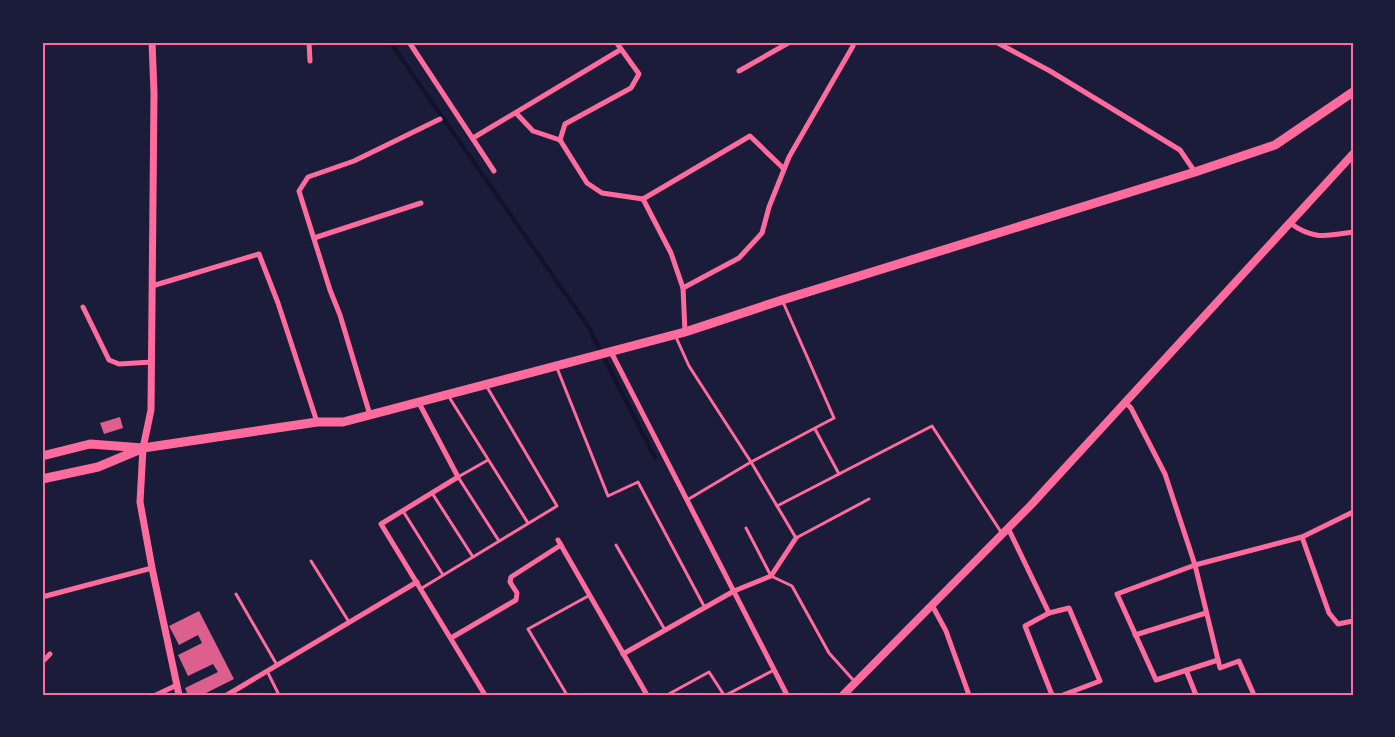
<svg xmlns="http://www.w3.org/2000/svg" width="1395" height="737" viewBox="0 0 1395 737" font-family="'Fira Sans Condensed',sans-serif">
<rect width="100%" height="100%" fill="#1b1b3a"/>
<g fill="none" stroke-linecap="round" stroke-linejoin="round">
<polyline stroke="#12122b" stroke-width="4" points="390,42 588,326 655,458"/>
</g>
<g fill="#dd5f8e">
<polygon points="120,417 123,428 104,434 100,423"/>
<polygon points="199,611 234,679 202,695 188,695 185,688 218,672 213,664 188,676 178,655 202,643 198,635 179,645 169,626"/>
</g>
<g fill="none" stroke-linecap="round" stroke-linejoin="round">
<g stroke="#ff6b9d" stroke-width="3">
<polyline points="675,335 689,366 751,462 796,538 869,499"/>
<polyline points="557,368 608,496 638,482 705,608"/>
<polyline points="449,397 528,523"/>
<polyline points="815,429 839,474"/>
<polyline points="488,460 458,477 499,541"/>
<polyline points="432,493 473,557"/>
<polyline points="687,500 751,462 834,418 783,302"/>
<polyline points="777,506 932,426 1001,532"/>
<polyline points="403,511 443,575"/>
<polyline points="746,528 771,576 792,586 829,653 855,682"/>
<polyline points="616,545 665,630"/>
<polyline points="311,561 349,622"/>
<polyline points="422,588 557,506 487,387"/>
<polyline points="236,594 277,665"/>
<polyline points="267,671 279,695"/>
<polyline points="567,695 528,629 590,595"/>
<polyline points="667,695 709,672 724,695"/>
<polyline points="726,695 774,670"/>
</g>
<g stroke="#ff6b9d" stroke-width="5">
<polyline points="309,42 310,61"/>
<polyline points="409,42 494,171"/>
<polyline points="996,42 1050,71 1180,150 1195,172"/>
<polyline points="739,71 790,42"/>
<polyline points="516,113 533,131 560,140 587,183 602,193 643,199 671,253 683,288 685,332"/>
<polyline points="473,138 620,50"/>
<polyline points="560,140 565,124 631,88 639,74 616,42"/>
<polyline points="643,199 750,136 784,169"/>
<path d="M1290,223c23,17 36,13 63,9"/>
<polyline points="314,238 421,203"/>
<polyline points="152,286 259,254 278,303 317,422"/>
<polyline points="683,288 739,258 762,233 769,207 789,157 853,46 853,42"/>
<polyline points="83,307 109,360 119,364 152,362"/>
<polyline points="611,352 787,695"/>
<polyline points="1125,402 1131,408 1165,474 1195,565 1220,668 1239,661 1254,695"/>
<polyline points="419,403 458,477 381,524 485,695"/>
<polyline points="370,415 340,315 330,290 299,191 308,177 354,161 440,119"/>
<polyline points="1008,528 1049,613"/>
<polyline points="1302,537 1329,613 1338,624 1353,621"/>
<polyline points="558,540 647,695"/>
<polyline points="42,597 152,568"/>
<polyline points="932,605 946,631 969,695"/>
<polyline points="1135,635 1206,613"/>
<polyline points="451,638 516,600 517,593 510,582 511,577 561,545"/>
<polyline points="623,654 734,591 771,576 796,538"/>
<polyline points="1218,660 1156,680 1117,594 1195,565 1302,537 1353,512"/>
<polyline points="42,662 50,654"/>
<polyline points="1186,670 1196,695"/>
<polyline points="156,695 177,685"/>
<polyline points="227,695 417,582"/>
<polyline points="1052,695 1025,626 1049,613 1069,608 1100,681 1063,695"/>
</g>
<polyline stroke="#ff6b9d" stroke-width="7" points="152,42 154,93 151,410 143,448 140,502 152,568 179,695"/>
<polyline stroke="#ff6b9d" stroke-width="8" points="843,695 1031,505 1353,154"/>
<g stroke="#ff6b9d" stroke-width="9">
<polyline points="42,456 90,444 143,448 317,422 343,422 685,332 782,300 1195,172 1275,145 1353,92"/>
<polyline points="42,479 98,467 141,449"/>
</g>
</g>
<rect width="1395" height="737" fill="none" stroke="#1b1b3a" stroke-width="87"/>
<rect x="44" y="44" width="1308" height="650" fill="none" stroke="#ff6b9d" stroke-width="2"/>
</svg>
